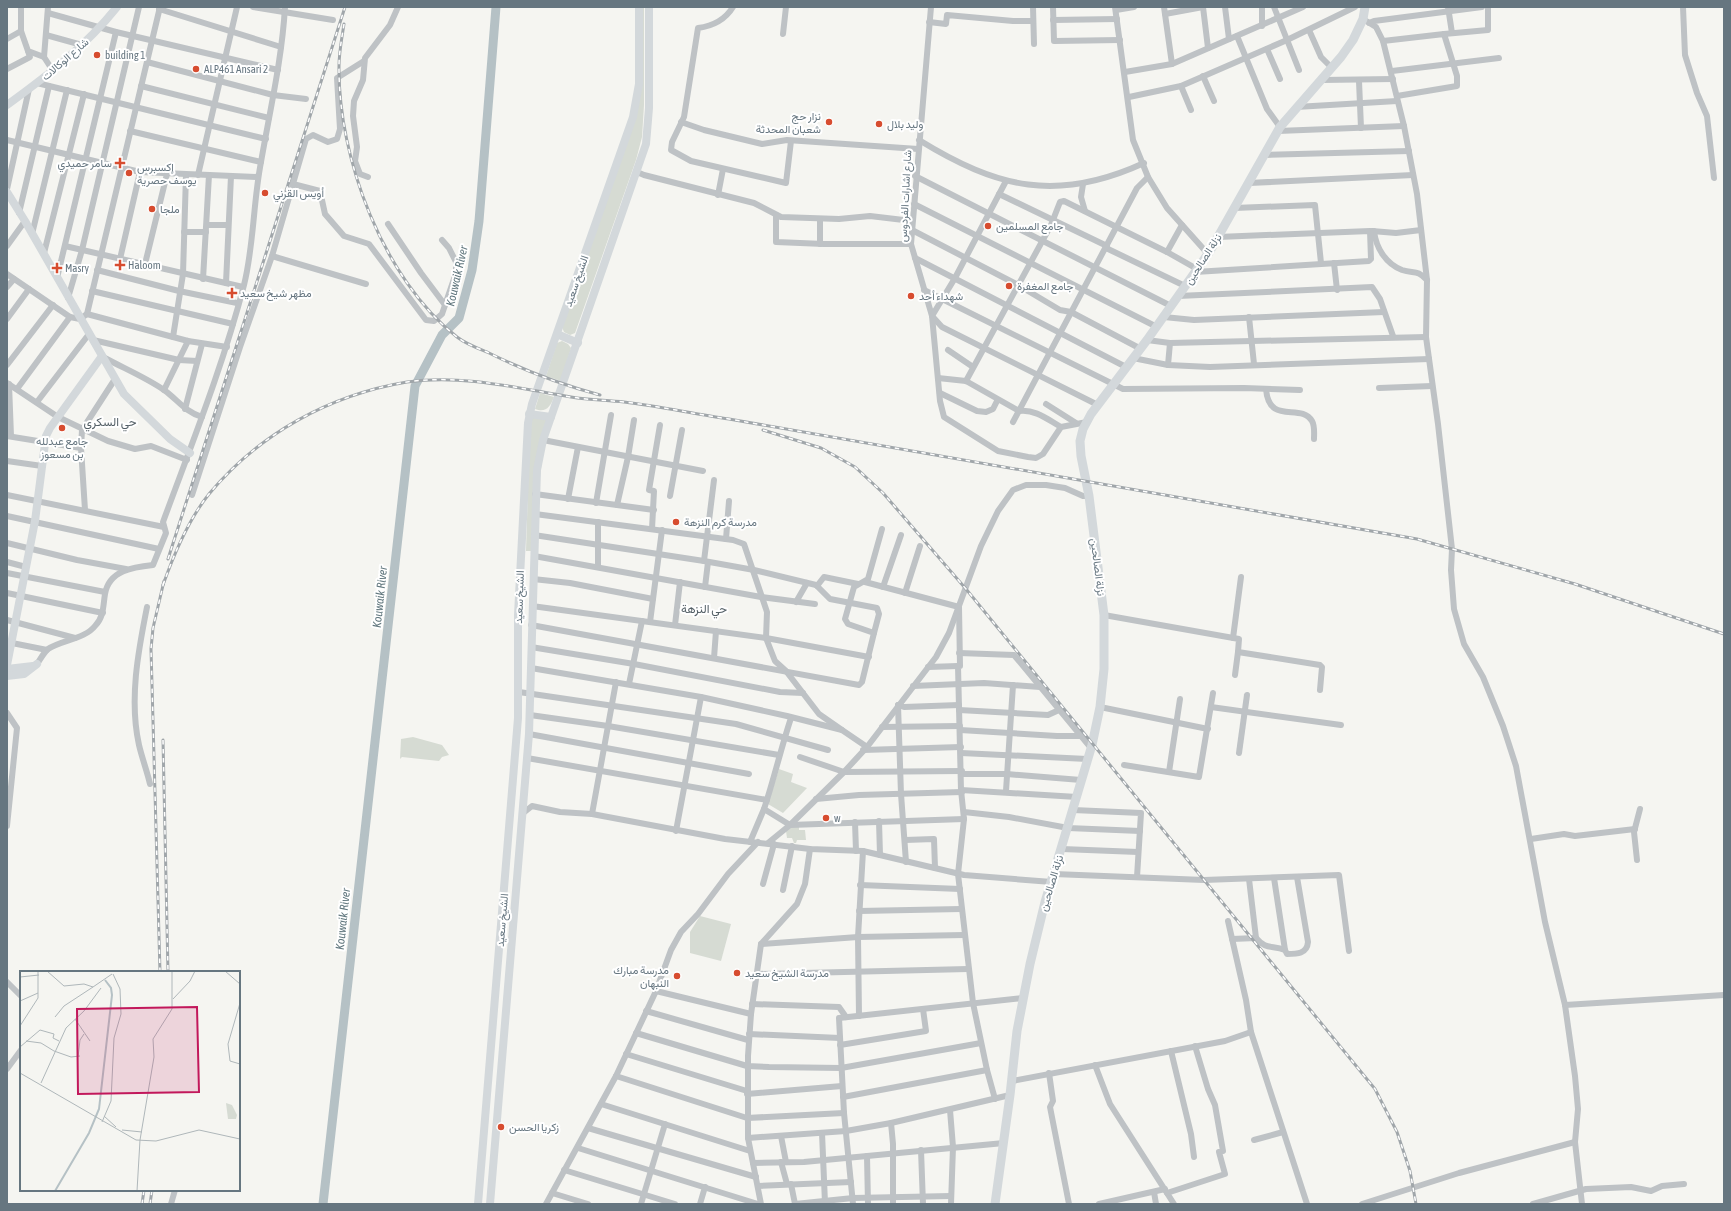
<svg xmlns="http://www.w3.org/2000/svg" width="1731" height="1211" viewBox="0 0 1731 1211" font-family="'Asap Condensed',Vazirmatn,sans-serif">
<rect width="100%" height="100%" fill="#f5f5f1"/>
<g fill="#d6dbd3">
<polygon points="641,7 644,7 644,105 642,137 636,160 575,333 570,335 564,332 562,327 634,122"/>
<polygon points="562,341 568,344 571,348 561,381 546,376 557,343"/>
<path d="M540,393l14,4c-4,10 -8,16 -19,12z"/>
<polygon points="533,417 547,419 531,551 526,551 530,424"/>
<polygon points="413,737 442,745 449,755 442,757 439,761 402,757 400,759 401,739"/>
<polygon points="779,769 793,774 791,782 807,788 783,813 768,804"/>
<polygon points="790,827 799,827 799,830 805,830 806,840 797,840 796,843 794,843 792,838 787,838 786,831"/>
<polygon points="700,916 731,924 721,961 690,953 690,932"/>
</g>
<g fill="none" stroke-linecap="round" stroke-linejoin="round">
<polyline stroke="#b5c1c5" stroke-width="9" points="323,1204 415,386 442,335 459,318 472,270 479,221 496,7"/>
<g stroke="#bec2c5" stroke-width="6">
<polyline points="21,7 21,31 28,51 44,57"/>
<polyline points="48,7 44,57 53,71"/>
<polyline points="253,7 333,20"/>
<path d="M733,7c-8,13 -20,19 -35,21l-14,89 -12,25 -1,8 20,11 95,22 5,-42"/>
<polyline points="931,7 911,244 932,316 942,327 1098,405"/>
<polyline points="1033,7 1034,44"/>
<polyline points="1053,7 1054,41 1120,40"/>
<polyline points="1115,7 1133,140 1148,177 1167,208 1208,254"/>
<polyline points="1164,7 1172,64"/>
<polyline points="1203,7 1208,48"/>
<polyline points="1225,7 1229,39"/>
<polyline points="1262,7 1262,26"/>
<polyline points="1274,7 1299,70"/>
<polyline points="1448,7 1452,33"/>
<polyline points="1683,7 1685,55 1697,93 1707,116 1714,178"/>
<polyline points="159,9 281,47"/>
<polyline points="1116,10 1134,7"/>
<polyline points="48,13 116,32 278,70"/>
<polyline points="1165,14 1203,7"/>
<polyline points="1363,19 1376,27 1383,41 1404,126 1417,194 1427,280 1426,337 1438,424 1452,549 1451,570 1454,609 1464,644 1483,677 1503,726 1516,766 1545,922 1565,1005 1575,1076 1578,1109 1575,1142 1582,1204"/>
<polyline points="1053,20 1117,19"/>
<polyline points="929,22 946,24 947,15 1013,21 1033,21"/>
<polyline points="1369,23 1374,21 1482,7"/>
<polyline points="1309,30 1321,57 1332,68"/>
<polyline points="783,34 786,7"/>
<polyline points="1444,34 1488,30 1488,7"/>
<polyline points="46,35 82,45"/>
<polyline points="1237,36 1267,109 1280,127"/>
<polyline points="7,39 21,31"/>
<polyline points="1383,41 1444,34 1457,76 1457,86 1397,96"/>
<polyline points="1267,49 1280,79"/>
<polyline points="147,62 273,95 306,99"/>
<polyline points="7,69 30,57 28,51"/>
<polyline points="1392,71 1499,58"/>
<polyline points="1125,72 1172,64 1303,7"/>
<polyline points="1203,76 1214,101"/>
<polyline points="1322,80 1393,79"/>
<polyline points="1359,81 1361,128"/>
<polyline points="37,83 266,139"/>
<polyline points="141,86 269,118"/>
<polyline points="1181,86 1191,110"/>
<polyline points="1129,97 1181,86 1287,40 1355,7"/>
<polyline points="1296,107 1397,101"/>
<polyline points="681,122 704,130 762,144 787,140 918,149"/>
<polyline points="130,131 261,162"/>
<polyline points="1278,131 1404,126"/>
<polyline points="7,140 140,172 258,177"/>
<path d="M919,140c78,48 138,63 225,23"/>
<polyline points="1264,155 1409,151"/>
<polyline points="637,172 644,175 754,203 781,217 839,219 870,216 912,221"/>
<polyline points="198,175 237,7"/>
<polyline points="915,176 1171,306"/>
<polyline points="368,177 360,174 355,161 357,147 353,116 354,101 363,80 365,58 390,25 398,7"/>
<polyline points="1006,181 955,278 932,316 940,401 944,417 998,451 1028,457 1036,458 1043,454 1061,427 1087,422"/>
<polyline points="1249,183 1413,175"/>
<polyline points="293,184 320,191 325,214 344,236 369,244 426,320 434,321 442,314 456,273 456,262 449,248 442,240"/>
<polyline points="1083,184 1081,197 1085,211"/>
<polyline points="7,189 29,89"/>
<polyline points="999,194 1107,246"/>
<polyline points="718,195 723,169"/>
<polyline points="914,204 1157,327"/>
<polyline points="1234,208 1315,205 1321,263"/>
<polyline points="19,213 49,86"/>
<polyline points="776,215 776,242 824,244 911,244"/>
<polyline points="388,224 421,273 445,305"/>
<polyline points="207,225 228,225"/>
<polyline points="912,230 1018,285 1060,310 1071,312 1141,349"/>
<polyline points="1372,231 1396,233 1421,230"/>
<path d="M1374,231c2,17 12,33 28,39 12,4 15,-1 25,10"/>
<polyline points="184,232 206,232"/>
<polyline points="32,234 67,90"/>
<polyline points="820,244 820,219"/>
<polyline points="7,246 25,221"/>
<polyline points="65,246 243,287"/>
<polyline points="1106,248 1185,286"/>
<polyline points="1167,252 1197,269"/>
<polyline points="44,253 84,94"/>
<polyline points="272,256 366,284"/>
<polyline points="915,258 1126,367"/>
<polyline points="120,259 140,172"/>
<polyline points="1334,263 1337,290"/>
<polyline points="145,264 167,174"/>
<polyline points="97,270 179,291 237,303"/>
<polyline points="1195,272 1369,261 1371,259 1370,231 1218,237"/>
<polyline points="7,274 70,317 80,319 87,314 160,7"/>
<polyline points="57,278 116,32"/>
<polyline points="203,279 209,175"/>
<polyline points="226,283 231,176"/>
<polyline points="7,287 14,279"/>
<polyline points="924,290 1123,389 1244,388 1300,390"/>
<polyline points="92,291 233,324"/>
<polyline points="1178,296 1372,287 1380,299 1393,336"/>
<polyline points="68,298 82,250 139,7"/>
<polyline points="87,314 188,341 227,347"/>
<polyline points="1164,317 1194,320 1384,312"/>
<polyline points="1249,317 1254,364"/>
<polyline points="7,319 29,289"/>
<polyline points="173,337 183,274 186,175"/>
<polyline points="93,340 179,360 197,361"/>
<polyline points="1147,340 1170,343 1426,337"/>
<polyline points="948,350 973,367"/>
<path d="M103,357c20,11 42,20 61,33 14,10 20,21 38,27"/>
<polyline points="1133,358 1168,365 1210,367 1429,359"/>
<polyline points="7,365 53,305"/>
<polyline points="1168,365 1170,343"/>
<path d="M938,378l28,3 53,30c16,-2 28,8 42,16"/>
<polyline points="966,381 1051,225 1060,202 1064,201 1167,252 1182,225"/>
<polyline points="7,383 58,417 108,441 135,449 151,446 187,460"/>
<polyline points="9,384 11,436"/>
<polyline points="1379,388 1432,386"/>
<polyline points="17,389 70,317"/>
<path d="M1266,389c3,37 35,13 46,32 3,5 2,13 2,18"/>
<polyline points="164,390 188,341"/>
<polyline points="940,393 977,411 986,412 993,409 997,401"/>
<polyline points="37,402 89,334"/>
<polyline points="1046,404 1076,423"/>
<polyline points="185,409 202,344"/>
<polyline points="1013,422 1137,188 1148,177"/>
<polyline points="7,436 81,448"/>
<polyline points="543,440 703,471"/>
<polyline points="7,461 42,466"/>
<polyline points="535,494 654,510"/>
<polyline points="7,495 164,527"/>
<polyline points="192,495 240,347 272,256 306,139 313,135 328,142 337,139 340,129 337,78 364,61"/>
<polyline points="670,496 682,430"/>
<polyline points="568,499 578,447"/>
<polyline points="596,503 611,415"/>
<polyline points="617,505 628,457 634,420"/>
<polyline points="85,510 81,448 82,430 115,379"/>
<polyline points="535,514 733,540 744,544 767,612 766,638 775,661 786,671 819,714 842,730"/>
<polyline points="7,516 159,549"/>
<polyline points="652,529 654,491 649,490 660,425"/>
<polyline points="534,535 704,561 754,570 816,585 830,599 877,608 879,614 874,633"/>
<polyline points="726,539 729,501"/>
<polyline points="7,543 77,560 126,569"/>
<polyline points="534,556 761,597 815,604"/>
<polyline points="704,561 714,480"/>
<polyline points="7,562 26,567"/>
<polyline points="598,567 598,522"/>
<polyline points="7,573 105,592"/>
<polyline points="533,579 570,583 653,599"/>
<polyline points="865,582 959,607 960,666 958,666 961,790 964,819 958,874 973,1003 987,1070 995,1099"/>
<polyline points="817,586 824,577 858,584"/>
<polyline points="705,587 708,562"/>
<polyline points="883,587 901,535"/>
<polyline points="7,593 103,613"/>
<polyline points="905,593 920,546"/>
<polyline points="796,602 807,583"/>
<polyline points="532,606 766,638 869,657"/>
<path d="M147,607c-9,45 -18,93 -8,138 3,13 8,26 11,39"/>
<polyline points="1104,615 1239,639 1238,652 1320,665 1322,667 1320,690"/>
<polyline points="7,620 75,638"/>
<polyline points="650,622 662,530"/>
<polyline points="531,625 859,685 862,682 874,633 848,624 845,619 854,587 868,579 882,529"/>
<polyline points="675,625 680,582"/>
<polyline points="1233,638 1241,577"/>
<polyline points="7,642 47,650"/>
<polyline points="531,647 634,664 780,692 803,693"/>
<polyline points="959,653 1014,655 1091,748"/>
<polyline points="714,658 716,631"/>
<path d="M37,664c3,-4 7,-12 11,-15 13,-9 37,-10 47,-23 9,-9 8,-20 10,-32 4,-24 29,-27 48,-29l13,-32 -3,-11c29,-79 60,-156 81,-237 10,-40 9,-82 17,-123 9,-52 21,-103 24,-155"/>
<polyline points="928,667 958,666"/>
<polyline points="531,668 701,697 787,716 842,730 867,747"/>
<polyline points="1235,675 1238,652"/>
<polyline points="629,684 642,621"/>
<polyline points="913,686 984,683 1040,687"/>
<polyline points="519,692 736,724 828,750"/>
<polyline points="898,705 901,794 906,862"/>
<polyline points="898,705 904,707 959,705"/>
<polyline points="1100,707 1208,729"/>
<polyline points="1211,707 1341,725"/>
<polyline points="959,710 1048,715 1059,710"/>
<polyline points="7,713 17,728 7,826"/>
<polyline points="530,715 608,726 779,755"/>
<polyline points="882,727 960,726"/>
<polyline points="960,730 1057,736 1081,736"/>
<polyline points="529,734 749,774"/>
<polyline points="863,750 961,747"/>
<polyline points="961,753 1087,759"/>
<polyline points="1239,753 1247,695"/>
<polyline points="800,757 844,772 962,771"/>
<polyline points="527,758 767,800"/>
<polyline points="1124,765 1199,777 1213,693"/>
<polyline points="1169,772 1180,699"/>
<polyline points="962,774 1007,774 1081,780"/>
<polyline points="961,790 1077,797"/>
<polyline points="1006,791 1013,685"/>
<polyline points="816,799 859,795 962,792"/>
<path d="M764,809c10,-30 17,-61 27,-91"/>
<polyline points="1073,810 1141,813 1137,877"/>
<polyline points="964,812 1009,817 1068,828 1140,831"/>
<polyline points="522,814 532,806 560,812 592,814 725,839 810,849 863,851 964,875 1052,882"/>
<polyline points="592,814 616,682"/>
<polyline points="879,821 880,855"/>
<polyline points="855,822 856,851"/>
<polyline points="676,831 701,697"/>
<polyline points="1531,839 1564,834 1575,836 1635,829"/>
<polyline points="905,840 934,839 935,868"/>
<polyline points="750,842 764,809 790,825 964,819"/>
<polyline points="768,843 790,825 844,772 867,747 936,657 949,633 981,546 998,511 1013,490 1026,485 1046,485 1065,488 1083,496 1089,496"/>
<polyline points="1062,849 1138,852"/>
<polyline points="1637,860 1634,832 1640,809"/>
<polyline points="1054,874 1204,880 1339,875 1349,951"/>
<polyline points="1274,878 1285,950"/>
<polyline points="1249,879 1256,938"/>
<polyline points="763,884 774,844"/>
<polyline points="860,885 960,889"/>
<polyline points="783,890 792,846"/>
<polyline points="859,911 961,909"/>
<polyline points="1228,921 1246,1000 1251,1032 1307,1204"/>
<path d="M1232,939l24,-1c10,12 16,7 29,12l2,4c10,0 20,0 21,-12l-11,-65"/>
<polyline points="761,944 858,937 964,935"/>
<polyline points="757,974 968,969"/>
<polyline points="7,982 21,996"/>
<polyline points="656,991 671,950 681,932 698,914 728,874 758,842"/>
<polyline points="752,1004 839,1007 846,1017"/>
<polyline points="1565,1005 1724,995"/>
<polyline points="646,1011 748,1040"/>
<polyline points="859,1016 858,937 863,851"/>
<polyline points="636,1033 747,1066 769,1067 841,1068 981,1043"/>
<polyline points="749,1034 840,1038"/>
<polyline points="840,1045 926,1031 923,1009"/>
<polyline points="1195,1046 1208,1089 1215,1105 1223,1151"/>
<polyline points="1171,1051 1191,1134 1194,1157"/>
<polyline points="626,1054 747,1091"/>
<polyline points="1095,1065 1110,1104 1174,1204"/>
<polyline points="7,1069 21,1050"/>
<polyline points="1049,1073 1053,1101 1050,1107 1069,1204"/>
<polyline points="616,1076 747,1118 844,1113"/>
<polyline points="1012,1081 1225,1041 1251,1032"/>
<polyline points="747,1094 842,1086"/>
<polyline points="843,1097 987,1070"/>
<polyline points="601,1104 750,1151"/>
<polyline points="950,1110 953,1147 951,1204"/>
<polyline points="891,1123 893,1144 893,1204"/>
<polyline points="588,1128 756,1177"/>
<polyline points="822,1133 825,1203"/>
<polyline points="781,1136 786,1162"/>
<polyline points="748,1138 846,1131 891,1123 1010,1095"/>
<polyline points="1254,1140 1283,1132"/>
<polyline points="578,1148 758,1204"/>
<polyline points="921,1150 923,1204"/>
<polyline points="867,1156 868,1204"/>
<polyline points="781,1162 787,1184"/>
<polyline points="753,1163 804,1162 1004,1143"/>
<polyline points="564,1170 675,1204"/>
<polyline points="791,1184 795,1204"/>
<polyline points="758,1186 851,1182"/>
<polyline points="1154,1192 1156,1204"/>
<polyline points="552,1193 588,1204"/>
<polyline points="1167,1193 1225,1174 1219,1152"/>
<polyline points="171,1204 175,1190"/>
<polyline points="546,1204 616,1076 656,991 751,1014"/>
<polyline points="641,1204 665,1124"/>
<polyline points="700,1204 705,1187"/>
<polyline points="761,1204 748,1138 748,1056 751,1014 761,944 797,904 805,884 810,849"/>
<polyline points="795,1204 853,1198 951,1196"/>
<polyline points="853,1204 844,1113 839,1018 1023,998"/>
<polyline points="1099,1204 1165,1189"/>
<polyline points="1362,1204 1459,1173 1575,1142"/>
<polyline points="1533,1204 1586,1189 1631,1187 1651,1191 1662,1186 1684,1184"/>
</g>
<g stroke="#d3d8db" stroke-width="8">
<path d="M7,105c40,-29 79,-59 110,-98"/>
<polyline points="7,192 25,221 124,394 170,439 190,453"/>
<polyline points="557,334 578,343"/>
<polyline points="529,414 551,417"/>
<polyline points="7,665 35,521 46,436 50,428 102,356"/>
<polyline points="7,669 33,666"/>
<polyline points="7,676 24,674 37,664"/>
<polyline points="478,1204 518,718 518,615 528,423 532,404 633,117 639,84 639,7"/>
<polyline points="490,1204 529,734 537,470 543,440 646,144 649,108 649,7"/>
</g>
<polyline stroke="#d3d8db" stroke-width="9" points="995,1204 1010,1095 1017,1031 1030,964 1045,902 1092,745 1100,707 1104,669 1104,615 1089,496 1081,456 1080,441 1083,429 1091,414 1147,340 1210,251 1280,127 1341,57 1353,40 1363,19 1365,7"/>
<g stroke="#a0a6aa" stroke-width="3">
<g id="rail">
<path d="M344,24c-2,13 -5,28 -5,42 -1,92 44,213 118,271 9,7 20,11 30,15 38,19 72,32 113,43"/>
<polyline points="763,430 821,448 855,467 883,493 966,589 1375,1089 1397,1132 1410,1171 1416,1204"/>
<polyline points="168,559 345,7"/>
<path d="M163,585c11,-31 25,-65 46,-91 50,-60 120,-99 198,-112 55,-8 110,6 164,15 18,3 35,3 53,5 35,4 70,12 105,17l688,120 158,45 149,50"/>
<polyline points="163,740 168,972"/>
<polyline points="160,972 151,649 153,628 164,581"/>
<polyline points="142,1204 144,1190"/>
<polyline points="150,1204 152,1190"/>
</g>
</g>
<use href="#rail" stroke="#fff" stroke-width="1.5" stroke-dasharray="4.5" stroke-linecap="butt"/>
</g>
<g fill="#d74c2f" stroke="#fff" stroke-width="1.5">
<circle cx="97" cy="55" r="4"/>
<circle cx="196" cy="69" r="4"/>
<circle cx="829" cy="122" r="4"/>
<circle cx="879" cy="124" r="4"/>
<path d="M118 157h4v4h4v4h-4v4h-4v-4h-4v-4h4z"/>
<circle cx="129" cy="173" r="4"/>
<circle cx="265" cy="193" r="4"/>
<circle cx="152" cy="209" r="4"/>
<circle cx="988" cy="226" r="4"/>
<path d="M118 259h4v4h4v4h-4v4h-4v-4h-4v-4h4z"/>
<path d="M55 262h4v4h4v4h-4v4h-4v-4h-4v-4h4z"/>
<circle cx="1009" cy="286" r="4"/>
<path d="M230 287h4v4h4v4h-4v4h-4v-4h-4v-4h4z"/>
<circle cx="911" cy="296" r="4"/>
<circle cx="62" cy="428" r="4"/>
<circle cx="676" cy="522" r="4"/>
<circle cx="826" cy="818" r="4"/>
<circle cx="737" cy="973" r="4"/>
<circle cx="677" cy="976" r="4"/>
<circle cx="501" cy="1127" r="4"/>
</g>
<g text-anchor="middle" stroke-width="4" stroke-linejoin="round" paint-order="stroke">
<g font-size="11" fill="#667680" stroke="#fff" text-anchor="start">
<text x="105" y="59">building 1</text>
<text x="204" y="73">ALP461 Ansari 2</text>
<text x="821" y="120" text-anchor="end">نزار حج<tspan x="821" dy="13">شعبان المحدثة</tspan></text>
<text x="887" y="128">وليد بلال</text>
<text x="112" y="167" text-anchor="end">سامر حميدي</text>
<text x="137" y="171">إكسبرس<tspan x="137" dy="13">يوسف حصرية</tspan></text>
<text x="273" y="197">أويس القرني</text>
<text x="160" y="213">ملجا</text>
<text x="996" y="230">جامع المسلمين</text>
<text x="128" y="269">Haloom</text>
<text x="65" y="272">Masry</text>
<text x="1017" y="290">جامع المغفرة</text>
<text x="240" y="297">مظهر شيخ سعيد</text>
<text x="919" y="300">شهداء أحد</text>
<text x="62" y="445" text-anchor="middle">جامع عبدلله<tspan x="62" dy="13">بن مسعوز</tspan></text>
<text x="684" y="526">مدرسة كرم النزهة</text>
<text x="834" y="822">w</text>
<text x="669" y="974" text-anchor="end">مدرسة مبارك<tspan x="669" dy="13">النبهان</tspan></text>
<text x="745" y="977">مدرسة الشيخ سعيد</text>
<text x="509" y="1131">زكريا الحسن</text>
</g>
<g font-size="11" fill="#667680" stroke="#fff">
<text transform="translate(65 59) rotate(-41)" y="4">شارع الوكالات</text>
<text transform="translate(905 196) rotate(-87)" y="4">شارع اشارات الفردوس</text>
<text transform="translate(1203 259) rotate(-57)" y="4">نزلة الصالحين</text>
<text transform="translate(576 281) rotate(-71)" y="4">الشيخ سعيد</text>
<text transform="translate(1098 567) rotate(83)" y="4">نزلة الصالحين</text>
<text transform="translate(519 597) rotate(-88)" y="4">الشيخ سعيد</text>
<text transform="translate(1051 883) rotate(-73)" y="4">نزلة الصالحين</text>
<text transform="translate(502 920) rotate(-85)" y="4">الشيخ سعيد</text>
</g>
<g font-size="12" font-style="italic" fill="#61777e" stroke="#fff">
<text transform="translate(457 276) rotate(-77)" y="4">Kouwaik River</text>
<text transform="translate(380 597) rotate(-84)" y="4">Kouwaik River</text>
<text transform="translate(343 919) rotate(-84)" y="4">Kouwaik River</text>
</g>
<g font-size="12" fill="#535f66" stroke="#fff">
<text x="110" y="426">حي السكري</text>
<text x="704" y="613">حي النزهة</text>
</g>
</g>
<g transform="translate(20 971)">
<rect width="220" height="220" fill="#f5f5f1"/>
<path d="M206,132l6,2 5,10 -1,4h-8z" fill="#d6dbd3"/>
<path fill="none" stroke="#b5c1c5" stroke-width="2" d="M35,220l34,-58 10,-24 13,-114 -1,-7 -6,-8"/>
<path fill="none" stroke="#afb7ba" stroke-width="1" d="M27,0l17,15 20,-2 9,3 19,-13M205,0l15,13M0,6l19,-2M153,28l17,-18 5,-10M0,30l18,-8M220,32l-12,41 2,17 10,3M35,46l9,-11 29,-19M55,48l15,22M0,55l18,-28v-27M6,70l15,2 13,8M0,76l20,-17 14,4 -1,4 6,3M34,80l17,6 9,-1M58,86l2,-17 4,-6M0,102l116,67 20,1 43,-11 41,9M21,112l25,-55 18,-17 17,-23M84,145l12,11M82,151l9,-21 3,-63 7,-24 -1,-25 -7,-15M102,159l20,2M117,220l3,-51 14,-83 -1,-18 19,-30v-38"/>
<path fill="#c2185b" fill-opacity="0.15" stroke="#c2185b" stroke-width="2" d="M177,36l2,85 -121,2 -1,-85z"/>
<rect width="220" height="220" fill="none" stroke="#667680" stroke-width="2"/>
</g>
<rect width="1731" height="1211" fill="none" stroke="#667680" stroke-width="16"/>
</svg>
